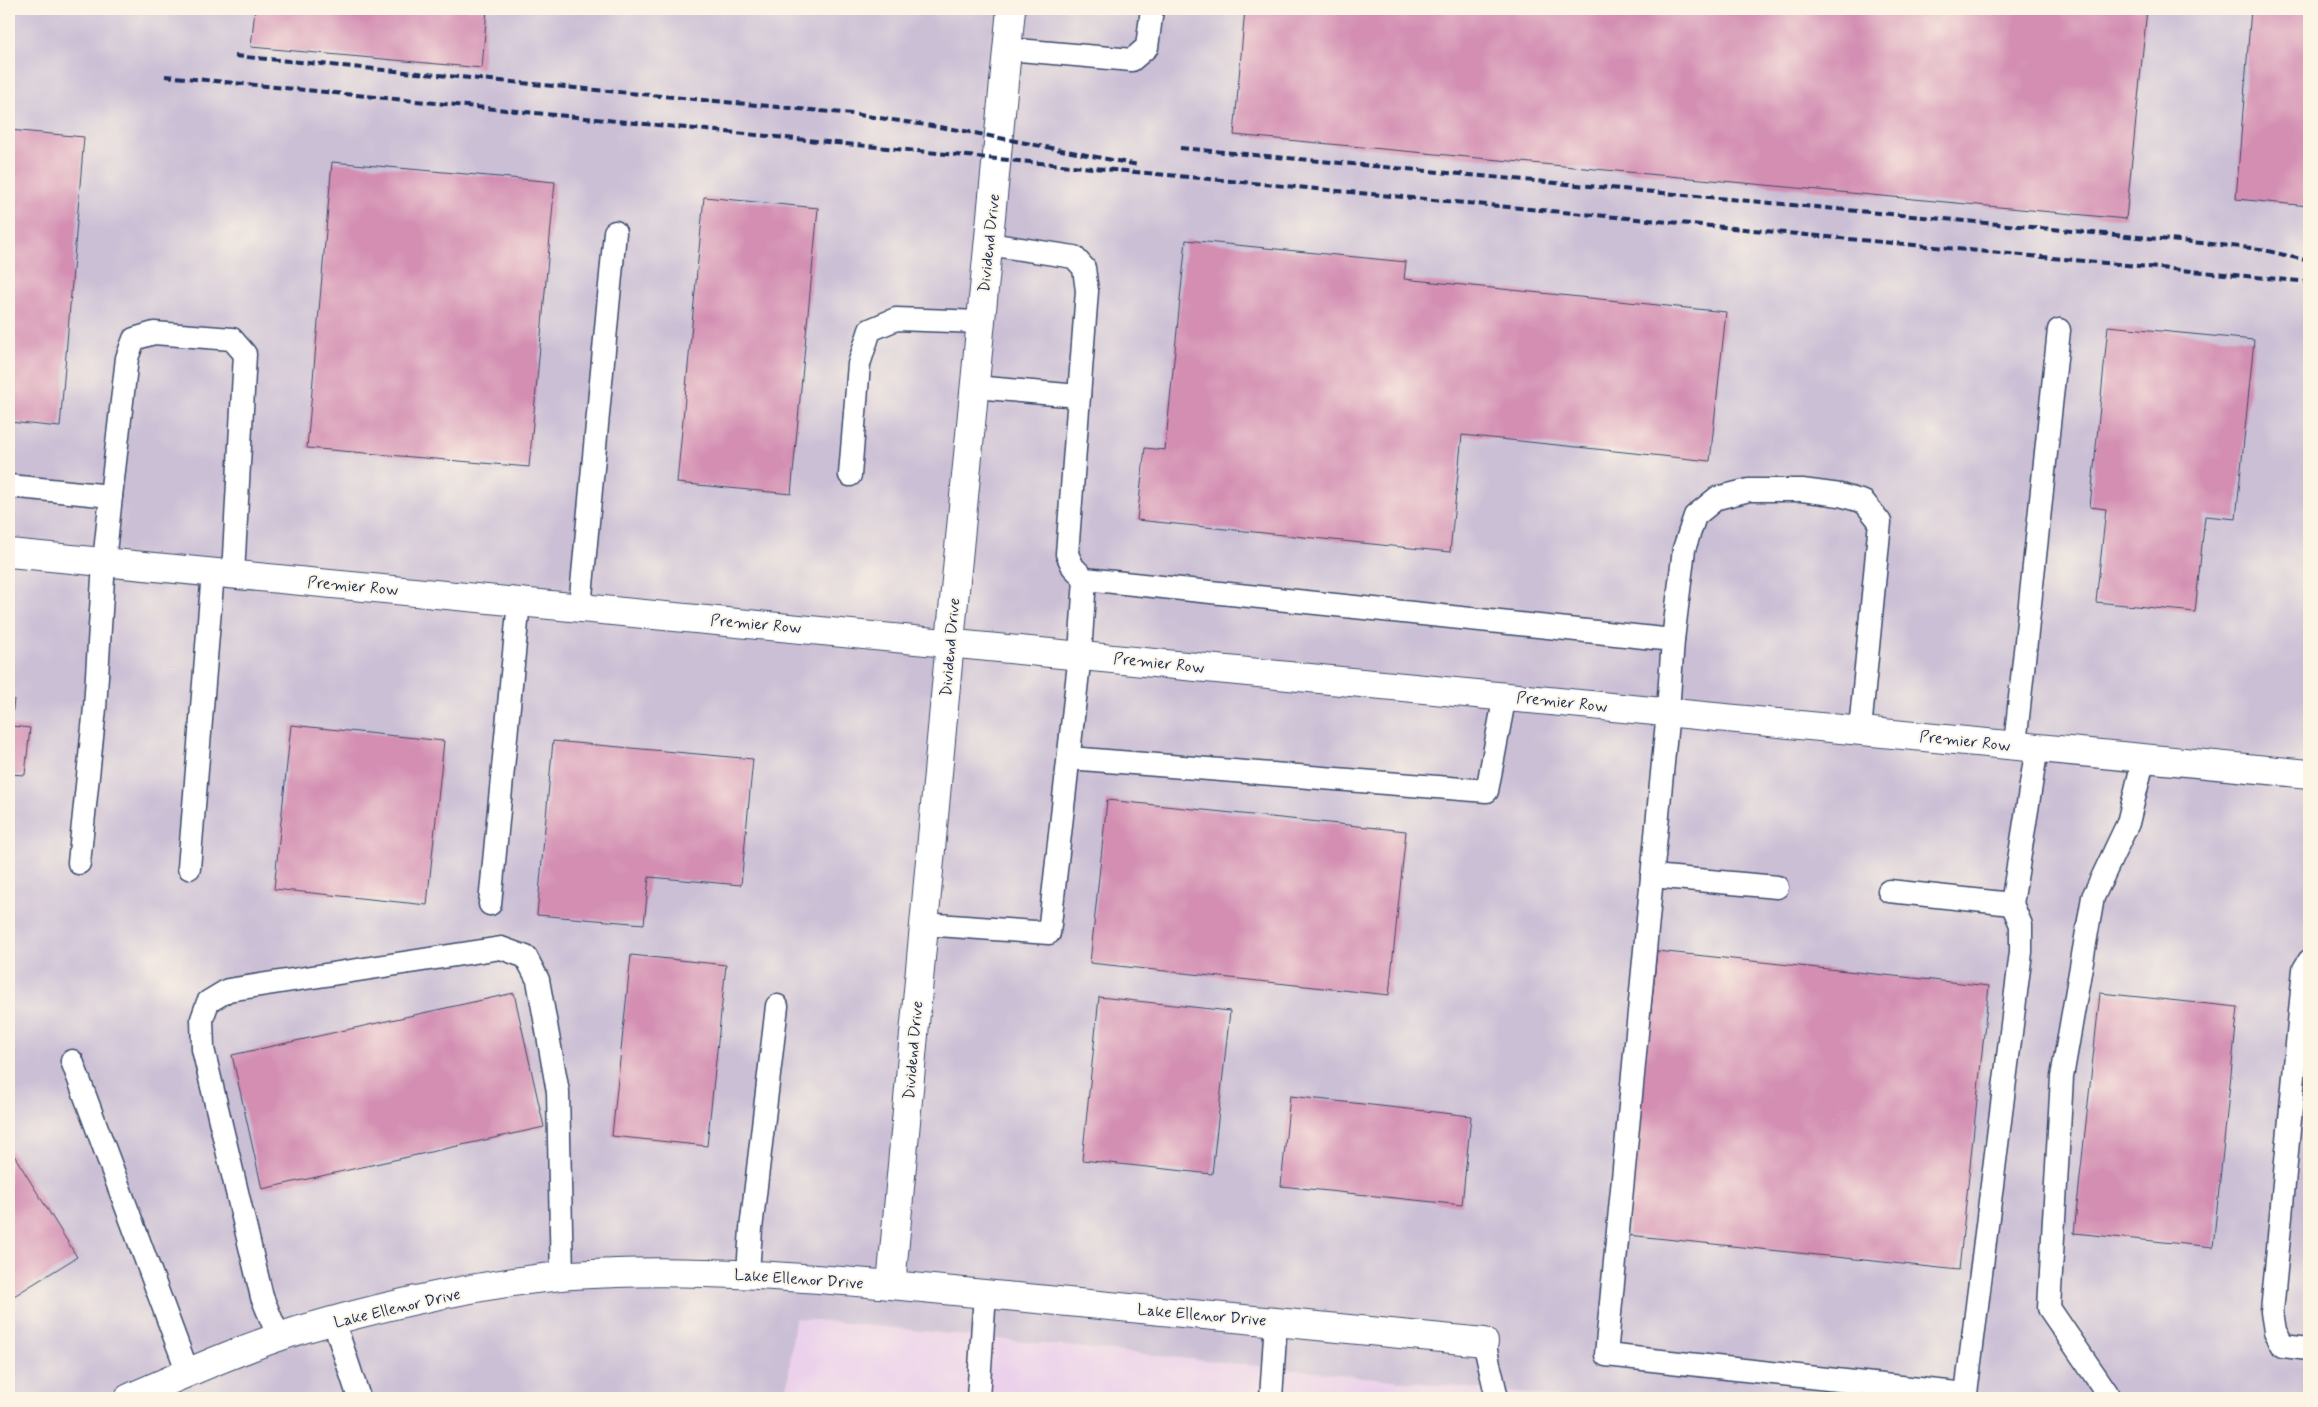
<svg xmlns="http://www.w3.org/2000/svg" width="2318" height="1407" viewBox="0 0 2318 1407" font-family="Mynerve,sans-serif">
<rect width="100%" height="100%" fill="#fcf5e5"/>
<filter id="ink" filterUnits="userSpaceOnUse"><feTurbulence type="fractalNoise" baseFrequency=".02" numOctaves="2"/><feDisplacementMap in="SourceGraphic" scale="10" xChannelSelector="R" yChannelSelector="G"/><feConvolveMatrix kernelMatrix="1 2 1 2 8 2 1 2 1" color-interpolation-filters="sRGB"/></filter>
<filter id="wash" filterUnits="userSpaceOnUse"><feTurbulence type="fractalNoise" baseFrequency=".0096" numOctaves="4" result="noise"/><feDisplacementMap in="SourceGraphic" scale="20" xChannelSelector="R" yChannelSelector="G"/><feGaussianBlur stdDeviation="1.12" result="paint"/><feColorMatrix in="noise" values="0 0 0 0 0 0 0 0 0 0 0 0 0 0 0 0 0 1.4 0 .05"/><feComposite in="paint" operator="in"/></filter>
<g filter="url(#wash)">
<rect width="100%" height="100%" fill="#e8e1bd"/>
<polygon fill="#ebd1eb" points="795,1318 1566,1398 786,1398"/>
<polygon fill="#cbbfd5" points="9,9 2309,9 2309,1398 1566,1398 795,1318 786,1398 9,1398"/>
<g id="blocks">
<g fill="#d38eb2">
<polygon points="255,9 487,9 482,68 251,47"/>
<polygon points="1245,9 2147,9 2126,219 1234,135"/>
<polygon points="2251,9 2309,9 2309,206 2236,199"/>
<polygon points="9,130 84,137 60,427 9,422"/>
<polygon points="332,162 555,182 529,467 307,448"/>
<polygon points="704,197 818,208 791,494 677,483"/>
<polygon points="1186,240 1406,262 1404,279 1726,312 1710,461 1462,435 1450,552 1137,520 1145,448 1165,450"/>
<polygon points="2108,326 2254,340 2236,519 2205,516 2195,612 2096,602 2106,509 2090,507"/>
<polygon points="9,699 14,699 11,726 30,728 25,775 9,774"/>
<polygon points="291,725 444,741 427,905 274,889"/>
<polygon points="553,741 753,759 741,885 649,877 644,924 537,915"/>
<polygon points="1107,800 1406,831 1389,995 1090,963"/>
<polygon points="1657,951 1989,986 1959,1270 1628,1235"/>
<polygon points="631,955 726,965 707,1146 612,1136"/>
<polygon points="514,993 544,1127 262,1189 232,1055"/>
<polygon points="2100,993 2238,1007 2213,1247 2074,1233"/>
<polygon points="1099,997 1230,1011 1212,1174 1082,1160"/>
<polygon points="1290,1096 1471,1116 1462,1205 1281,1186"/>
<polygon points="9,1147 77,1257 9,1299"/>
</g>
</g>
</g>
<g filter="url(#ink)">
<use href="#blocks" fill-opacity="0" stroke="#3a4a6c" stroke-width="1"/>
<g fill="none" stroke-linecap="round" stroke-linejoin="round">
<g stroke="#3a4a6c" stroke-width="25">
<g id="lane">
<polyline points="1007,49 1132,60 1147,47 1152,9"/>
<polyline points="988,244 1074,257 1084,268 1087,291 1067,554 1073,567 1085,579 1673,640"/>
<polyline points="974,387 1079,396"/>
<polyline points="850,475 859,364 870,330 896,319 980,322"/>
<polyline points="9,486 111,496 104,562 95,708 79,863"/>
<polyline points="111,496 127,358 134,339 154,333 232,339 245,354 233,574"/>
<polyline points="580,607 615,232"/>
<polyline points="1860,730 1880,522 1864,502 1840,495 1802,490 1749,490 1717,498 1695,516 1684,549 1673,640 1668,711 1606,1355 1966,1394 2021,952 2021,925 2012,904 2037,747"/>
<polyline points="2015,745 2059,330"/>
<polyline points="1069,758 1487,791 1505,695"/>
<polyline points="189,868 213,572"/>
<polyline points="1652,876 1777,887"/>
<polyline points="1889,891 2012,904"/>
<polyline points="490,904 519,601"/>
<polyline points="924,924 1049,933 1080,654 1085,579"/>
<polyline points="2309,961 2304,969 2272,1312 2275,1331 2283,1346 2309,1349"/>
<polyline points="72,1061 188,1373"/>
<polyline points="748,1273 751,1229 777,1006"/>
<polyline points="334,1322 359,1398"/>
<polyline points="279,1338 262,1297 203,1049 202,1019 208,1002 228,990 501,948 526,957 538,980 558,1092 562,1276"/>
<polyline points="1484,1342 1497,1398"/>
<polyline points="2107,1393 2049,1308 2062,1077 2093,897 2128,823 2144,757"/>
<polyline points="978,1398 985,1294"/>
<polyline points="1271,1398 1276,1321"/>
</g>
</g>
<g stroke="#3a4a6c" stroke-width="30">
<g id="street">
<polyline points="950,642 1011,9"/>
<polyline points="891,1285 1484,1342"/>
</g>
</g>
<g stroke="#3a4a6c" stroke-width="30">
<g id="secondary">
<polyline points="9,553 2309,774"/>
<path d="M129,1398c56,-24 113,-50 171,-68 85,-25 174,-45 261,-54 19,-2 37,-2 55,-3 92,-3 183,4 275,12l59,-643"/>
</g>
</g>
<use href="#lane" stroke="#fff" stroke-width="22"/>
<use href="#street" stroke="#fff" stroke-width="28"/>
<use href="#secondary" stroke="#fff" stroke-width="28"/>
<g stroke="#1b2f5e" stroke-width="4" stroke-dasharray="8 4" stroke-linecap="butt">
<polyline points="235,56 853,114 959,130 1138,165"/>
<polyline points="165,76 997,159 2309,282"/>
<polyline points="1180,148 2202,243 2260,249 2309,261"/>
</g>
</g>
</g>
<g text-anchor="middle" stroke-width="4" stroke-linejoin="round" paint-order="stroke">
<g font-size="16" fill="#1b2f5e" stroke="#fcf5e5">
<text transform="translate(988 243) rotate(-84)" y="6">Dividend Drive</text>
<text transform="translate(353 585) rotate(5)" y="6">Premier Row</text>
<text transform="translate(756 623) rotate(5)" y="6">Premier Row</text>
<text transform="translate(949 647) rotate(-85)" y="6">Dividend Drive</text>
<text transform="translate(1159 662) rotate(6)" y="6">Premier Row</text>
<text transform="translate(1562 701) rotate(6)" y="6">Premier Row</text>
<text transform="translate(1965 740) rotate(6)" y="6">Premier Row</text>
<text transform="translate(912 1050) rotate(-85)" y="6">Dividend Drive</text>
<text transform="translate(799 1278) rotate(4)" y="6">Lake Ellenor Drive</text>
<text transform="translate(397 1307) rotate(-13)" y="6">Lake Ellenor Drive</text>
<text transform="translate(1202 1314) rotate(5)" y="6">Lake Ellenor Drive</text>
</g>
</g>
<rect width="2318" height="1407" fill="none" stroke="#fcf5e5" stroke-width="30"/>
</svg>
